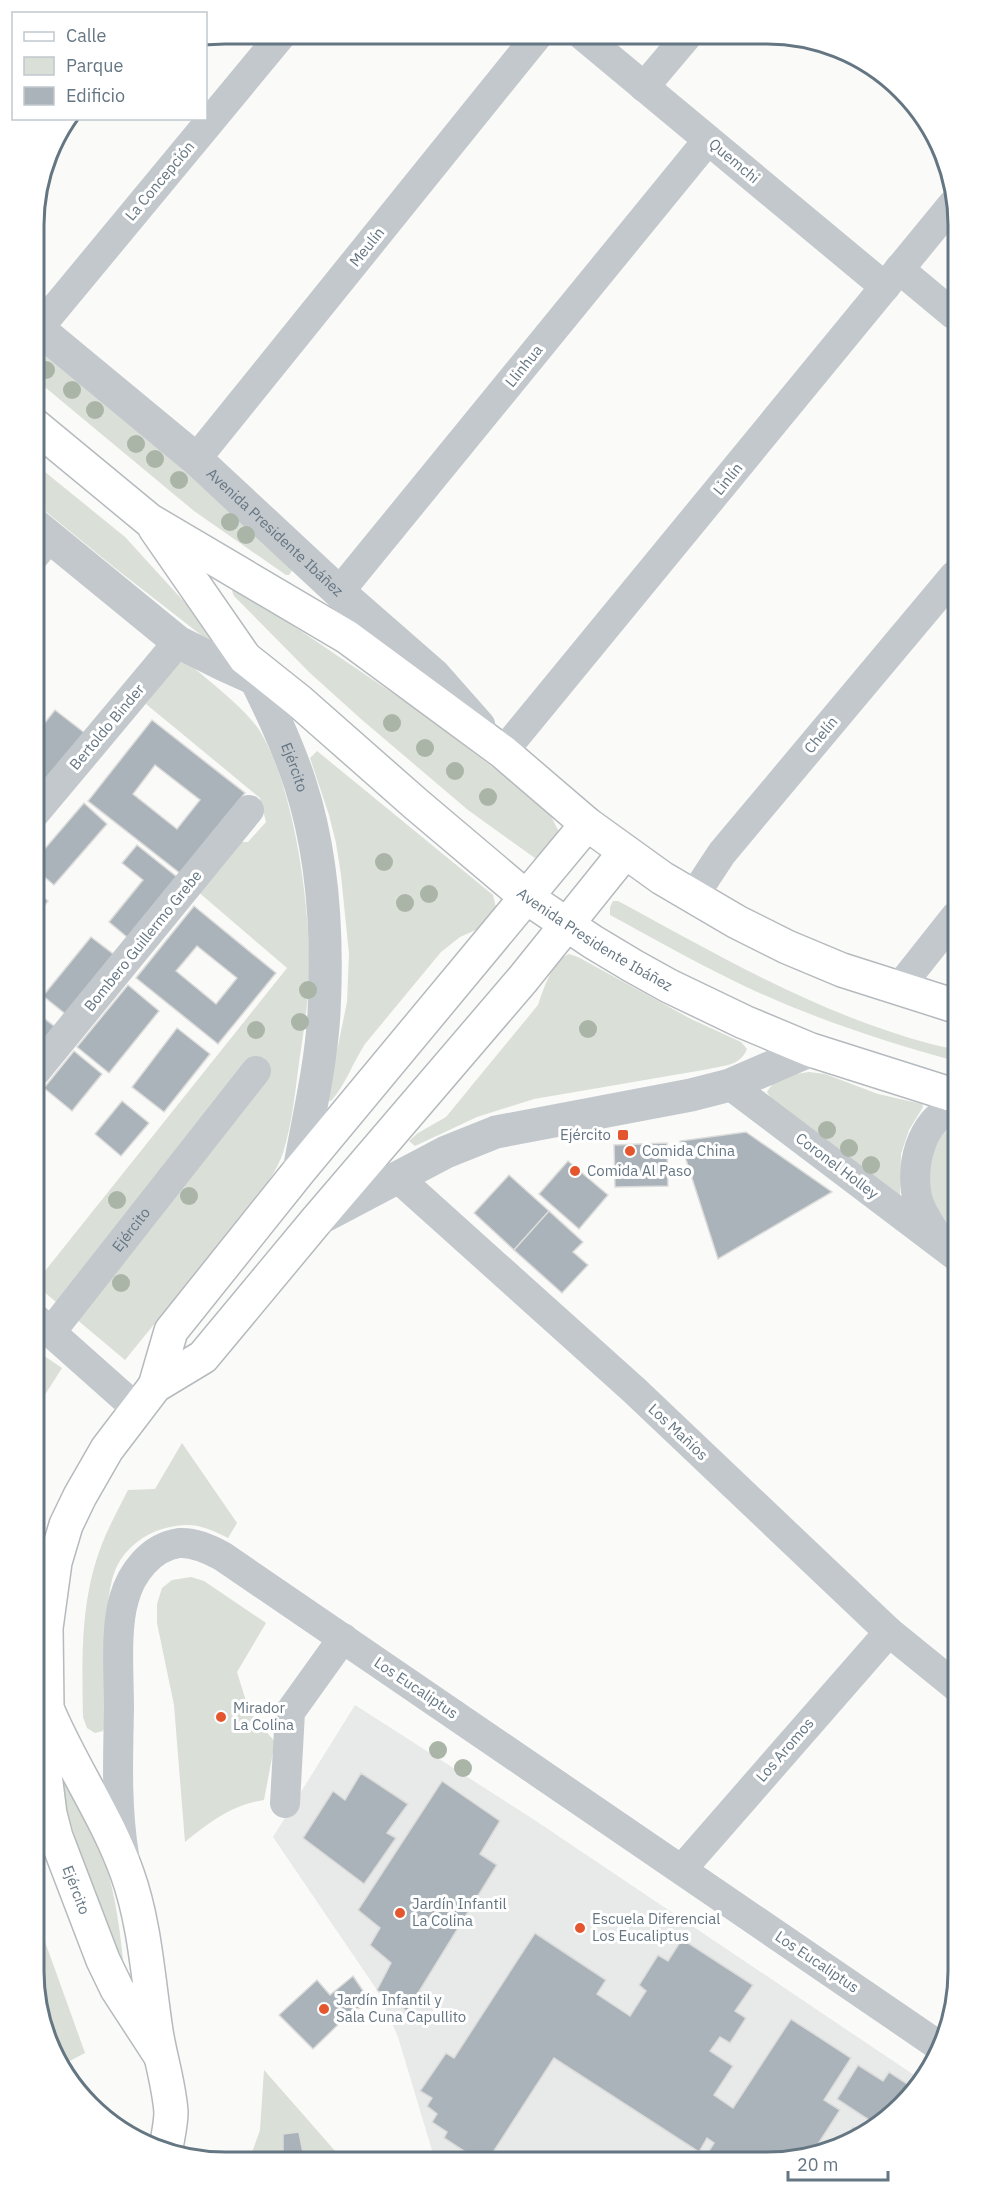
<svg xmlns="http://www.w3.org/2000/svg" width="992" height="2195" viewBox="0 0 992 2195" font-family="'IBM Plex Sans',sans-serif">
<rect width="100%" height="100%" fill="#fafaf8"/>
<polygon fill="#e8e9e9" points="355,1705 533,1819 923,2081 919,2087 874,2130 817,2155 434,2157 398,2037 377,1990 273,1837"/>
<g fill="#dadfd7">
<polygon points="34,342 233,508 293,569 289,575 286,575 194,511 34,378"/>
<polygon points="34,463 125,537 209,629 215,642 210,642 115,568 34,502"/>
<polygon points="235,589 301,631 422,713 538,802 550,814 560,834 539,861 468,810 361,719 310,673 234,596 232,591"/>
<path d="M182,658c22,19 65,51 79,75 34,57 50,178 48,244 -1,29 -6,58 -10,86 -4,30 -7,61 -16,90 -6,17 -17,32 -28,47l-130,160 -88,-74v-5l250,-313 -91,-78 36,-48h16l18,-20 -6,-24 -114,-94z"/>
<path d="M317,751l176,144 3,13 -16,20 -20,9 -19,15 -76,92c-13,20 -19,40 -34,57l-4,-1 20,-98 2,-48 -8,-79 -5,-32 -7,-28 -19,-57z"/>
<path d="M613,901h5c82,44 162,91 250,123 29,10 57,20 87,25v12c-76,-21 -152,-46 -223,-81 -41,-20 -81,-43 -122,-65v-8z"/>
<path d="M569,954l9,3 113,62 50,23 6,7c-7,17 -22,16 -38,20l-175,30 -57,18 -62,29 -6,-5 9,-8 28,-16 92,-112c6,-17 14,-44 31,-51z"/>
<path d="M809,1072l16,2 53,20 44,10 1,3 -14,23 -8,24 -1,41 -129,-97 -4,-6c10,-17 25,-17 42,-20z"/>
<polygon points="956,1119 956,1236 935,1219 928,1197 928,1150"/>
<polygon points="37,1351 62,1368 39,1404 38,1403"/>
<path d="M182,1443l55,80 -9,15c-25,-13 -38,-17 -66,-9 -19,6 -36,19 -45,37 -16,32 -11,118 -11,156l-3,9 -8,2 -8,-5 -4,-11c-1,-58 -3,-117 19,-173 7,-18 17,-36 26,-54l27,-1z"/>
<path d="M191,1577l13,4 62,42 -29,49 12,39 26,31 -11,58c-33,5 -54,22 -79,42l-11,-137 -17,-82v-19l5,-16 10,-8z"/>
<path d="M60,1775l3,1c15,27 32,54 41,83 12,36 16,73 20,110h-2c-21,-61 -52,-130 -62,-194z"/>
<polygon points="39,1925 85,2053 60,2066 40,2020"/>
<polygon points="264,2070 336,2152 336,2158 250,2158 260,2130"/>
</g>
<g fill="#aab3b9" stroke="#dcdcda" stroke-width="1.5" fill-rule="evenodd">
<polygon points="55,710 86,734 35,796 35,735"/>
<path d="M152,720l93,73 -64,81 -93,-73zM155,765l45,35 -23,29 -44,-35z"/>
<polygon points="84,803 107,824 54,885 36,870 36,859"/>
<polygon points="137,845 182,881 133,942 109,922 143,880 122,863"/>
<polygon points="36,891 48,901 36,916"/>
<path d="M194,906l82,67 -58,71 -82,-66zM197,946l40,32 -21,26 -40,-33z"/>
<polygon points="91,937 121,960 73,1020 43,996"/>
<polygon points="128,985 159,1011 109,1073 77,1047"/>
<polygon points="36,1012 59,1030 36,1060"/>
<polygon points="177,1028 210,1054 164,1112 132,1087"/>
<polygon points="74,1051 102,1074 72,1111 44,1088"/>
<polygon points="122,1101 149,1123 121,1156 95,1134"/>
<polygon points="746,1132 832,1192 718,1259 680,1141"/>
<polygon points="667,1143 668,1186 615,1187 614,1145"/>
<polygon points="568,1161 608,1195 579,1229 539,1194"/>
<polygon points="509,1175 549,1211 514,1250 474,1213"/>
<polygon points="549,1211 583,1242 573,1252 588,1265 562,1293 514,1250"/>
<polygon points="361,1773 408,1804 387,1833 396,1838 364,1884 303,1838 333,1791 345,1800"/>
<polygon points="442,1781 500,1821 480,1854 497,1865 407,2011 377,1990 391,1963 370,1945 380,1928 358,1910"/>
<polygon points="535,1933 606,1980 597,1994 630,2016 646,1991 639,1985 658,1955 668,1961 682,1939 753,1985 735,2011 746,2018 730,2043 720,2037 710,2051 733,2066 714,2095 733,2108 791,2019 851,2058 824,2100 840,2110 811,2155 706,2156 714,2143 707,2138 699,2152 554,2058 490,2157 473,2157 444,2138 447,2132 432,2122 437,2114 427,2106 432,2098 420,2091 446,2053 454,2058"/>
<polygon points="353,1976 370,2001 347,2016 313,2049 279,2015 317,1980 330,1995"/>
<polygon points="858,2065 883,2081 889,2072 912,2087 899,2106 878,2126 837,2099"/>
<polygon points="853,2127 864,2134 842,2144"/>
<polygon points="299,2132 304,2158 283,2158 283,2134"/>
</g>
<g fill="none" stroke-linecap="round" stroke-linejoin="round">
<g stroke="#b5babe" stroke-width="36">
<g id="primary">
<polyline points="34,425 149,520 347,637 503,752 587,824 662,878 737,922 787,947 842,970 955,1006"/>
<path id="s4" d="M155,528l90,130 54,43 117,103 110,93 67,45 40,24 36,20 75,36 67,28 145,46"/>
<polyline points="155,1386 171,1331 299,1171 587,824"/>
<path d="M49,1713c23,54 58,104 78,160 18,50 21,105 29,158 4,26 13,53 15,81 0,11 -3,24 -5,36"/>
<polyline points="160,2055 117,1989 103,1960 56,1837 50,1814 43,1759 47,1708 46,1628 55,1562 66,1525 80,1496 107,1449 155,1386 203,1357 316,1221 523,979 625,852"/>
</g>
</g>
<g stroke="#c3c8cc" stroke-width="30">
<polyline points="582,35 885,287"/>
<polyline points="644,87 687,36"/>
<polyline points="899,269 953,314"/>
<polyline points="38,329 283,33"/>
<polyline points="196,459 538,35"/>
<polyline points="35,555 50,537"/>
<polyline points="339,592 708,140"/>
<polyline points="503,752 952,205"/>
<polyline points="35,813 178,642"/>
<polyline points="693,897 722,853 954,576"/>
<polyline points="898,989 955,917"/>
<polyline points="36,1071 249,810"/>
<polyline points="730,1085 956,1256"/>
<polyline points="397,1177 634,1390 889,1632 958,1688"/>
<path d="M937,1236c-6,-10 -14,-21 -18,-32 -11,-33 1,-86 37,-97"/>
<polyline points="37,1320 137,1409"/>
<path id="s1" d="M51,1332l205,-261"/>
<polyline points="285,1803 290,1712 343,1638"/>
<path d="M124,1855c-8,-49 -6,-97 -5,-146 0,-33 -4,-80 5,-110 7,-26 27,-52 55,-56 15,-1 30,6 43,13l720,492"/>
<polyline points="682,1869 889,1632"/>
</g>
<g stroke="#c3c8cc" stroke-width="33">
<path id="s2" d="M34,325l162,134 143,133 95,83 45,51"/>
<polyline points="35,525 178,642 224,665 264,683"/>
<path id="s3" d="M245,658c20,40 41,82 55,125 24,74 28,153 24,230 -3,53 -16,106 -25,158"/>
<polyline points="317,1220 446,1152 496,1132 691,1095 730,1085 811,1050"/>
</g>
<use href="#primary" stroke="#fff" stroke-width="33"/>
</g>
<g fill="#aab4a7">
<circle cx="46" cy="370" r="9"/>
<circle cx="72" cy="390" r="9"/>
<circle cx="95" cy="410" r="9"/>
<circle cx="136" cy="444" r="9"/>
<circle cx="155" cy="459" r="9"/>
<circle cx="179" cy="480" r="9"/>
<circle cx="230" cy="522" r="9"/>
<circle cx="246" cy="535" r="9"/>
<circle cx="392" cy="723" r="9"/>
<circle cx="425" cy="748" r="9"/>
<circle cx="455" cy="771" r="9"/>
<circle cx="488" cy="797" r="9"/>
<circle cx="384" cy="862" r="9"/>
<circle cx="429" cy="894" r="9"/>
<circle cx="405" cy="903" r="9"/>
<circle cx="308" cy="990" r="9"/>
<circle cx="300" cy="1022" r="9"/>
<circle cx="588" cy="1029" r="9"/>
<circle cx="256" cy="1030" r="9"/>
<circle cx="827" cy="1130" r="9"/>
<circle cx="849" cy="1148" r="9"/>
<circle cx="871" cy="1165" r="9"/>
<circle cx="189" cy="1196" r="9"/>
<circle cx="117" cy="1200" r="9"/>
<circle cx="121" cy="1283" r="9"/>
<circle cx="438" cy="1750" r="9"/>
<circle cx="463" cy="1768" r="9"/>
</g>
<g fill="#e4572e" stroke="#fff" stroke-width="2">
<rect x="617" y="1129" width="12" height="12" rx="3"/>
<circle cx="630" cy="1151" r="6"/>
<circle cx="575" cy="1171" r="6"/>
<circle cx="221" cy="1717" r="6"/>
<circle cx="400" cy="1913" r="6"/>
<circle cx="580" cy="1928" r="6"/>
<circle cx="324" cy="2009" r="6"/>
</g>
<g text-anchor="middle" stroke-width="6" stroke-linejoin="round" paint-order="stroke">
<g font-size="15" fill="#657683" stroke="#fff">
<text transform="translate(734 161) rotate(40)" y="5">Quemchi</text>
<text transform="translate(160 181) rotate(-50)" y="5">La Concepción</text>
<text transform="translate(367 247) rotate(-51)" y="5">Meulín</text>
<text transform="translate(524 366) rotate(-51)" y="5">Llinhua</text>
<text transform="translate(728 479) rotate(-51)" y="5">Linlín</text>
<text dy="5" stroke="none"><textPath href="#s2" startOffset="318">Avenida Presidente Ibáñez</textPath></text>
<text transform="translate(107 727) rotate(-50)" y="5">Bertoldo Binder</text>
<text transform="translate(821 735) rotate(-50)" y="5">Chelín</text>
<text dy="5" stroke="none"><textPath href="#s3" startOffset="120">Ejército</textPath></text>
<text dy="5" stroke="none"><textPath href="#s4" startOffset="608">Avenida Presidente Ibáñez</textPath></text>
<text transform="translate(143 941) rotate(-51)" y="5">Bombero Guillermo Grebe</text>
<text transform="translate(837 1166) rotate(37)" y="5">Coronel Holley</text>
<text dy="5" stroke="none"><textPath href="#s1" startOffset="130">Ejército</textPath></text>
<text transform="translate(678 1432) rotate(43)" y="5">Los Mañíos</text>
<text transform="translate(416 1688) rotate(34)" y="5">Los Eucaliptus</text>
<text transform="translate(785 1750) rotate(-49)" y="5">Los Aromos</text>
<text transform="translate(76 1890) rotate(69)" y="5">Ejército</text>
<text transform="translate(817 1962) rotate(34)" y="5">Los Eucaliptus</text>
</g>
<g font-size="15" fill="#657683" stroke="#fff" text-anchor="start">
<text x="611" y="1140" text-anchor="end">Ejército</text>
<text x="642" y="1156">Comida China</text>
<text x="587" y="1176">Comida Al Paso</text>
<text x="233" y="1713">Mirador<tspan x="233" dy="17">La Colina</tspan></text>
<text x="412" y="1909">Jardín Infantil<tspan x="412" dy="17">La Colina</tspan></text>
<text x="592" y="1924">Escuela Diferencial<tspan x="592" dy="17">Los Eucaliptus</tspan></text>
<text x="336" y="2005">Jardín Infantil y<tspan x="336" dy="17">Sala Cuna Capullito</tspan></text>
</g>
</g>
<path d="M0 0H992V2195H0ZM225 44H767A181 181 0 0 1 948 225V1971A181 181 0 0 1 767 2152H225A181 181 0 0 1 44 1971V225A181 181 0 0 1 225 44Z" fill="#fff" fill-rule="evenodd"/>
<path fill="none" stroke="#657683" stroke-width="3" d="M225 44H767A181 181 0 0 1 948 225V1971A181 181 0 0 1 767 2152H225A181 181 0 0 1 44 1971V225A181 181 0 0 1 225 44Z"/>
<rect x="12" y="12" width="195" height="108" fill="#ffffff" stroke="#c1c8cd" stroke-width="1.5"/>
<rect x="24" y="32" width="30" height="9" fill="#ffffff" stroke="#c1c8cd" stroke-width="1.5"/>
<text x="66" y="42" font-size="18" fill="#657683">Calle</text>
<rect x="24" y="57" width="30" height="18" fill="#dadfd7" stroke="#c1c8cd" stroke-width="1.5"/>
<text x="66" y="72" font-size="18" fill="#657683">Parque</text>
<rect x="24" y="87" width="30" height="18" fill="#aab3b9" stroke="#c1c8cd" stroke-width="1.5"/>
<text x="66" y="102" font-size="18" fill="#657683">Edificio</text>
<path d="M788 2171v9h100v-9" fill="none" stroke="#657683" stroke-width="3"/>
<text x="797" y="2171" font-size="18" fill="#657683" stroke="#ffffff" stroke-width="4.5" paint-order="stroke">20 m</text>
</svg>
